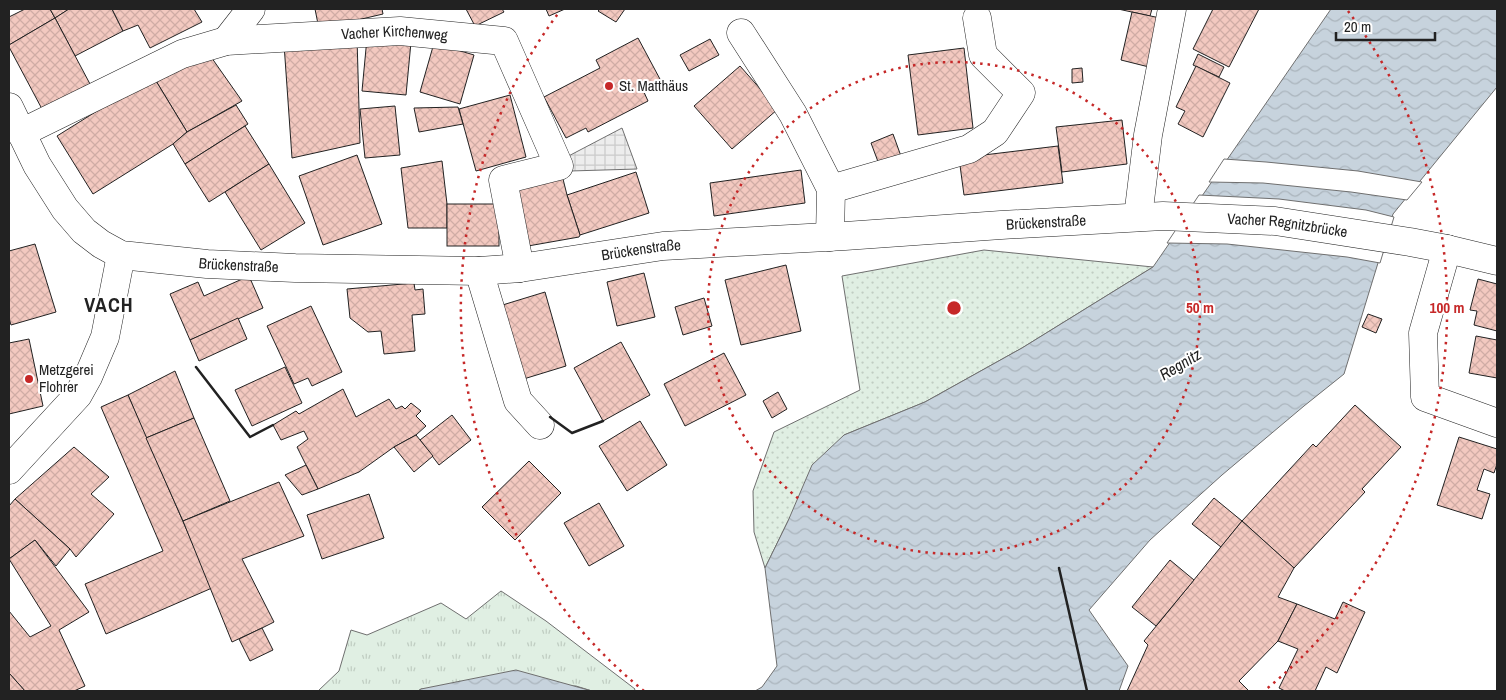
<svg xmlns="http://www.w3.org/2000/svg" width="1506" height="700" viewBox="0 0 1506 700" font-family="'Archivo Narrow',sans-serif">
<defs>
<pattern id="grass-tufts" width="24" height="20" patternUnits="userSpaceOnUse" patternTransform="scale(1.25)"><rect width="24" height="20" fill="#e0efe3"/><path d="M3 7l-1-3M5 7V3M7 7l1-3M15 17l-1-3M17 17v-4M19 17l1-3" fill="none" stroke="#c0cdc2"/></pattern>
<pattern id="park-dots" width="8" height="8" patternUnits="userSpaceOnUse" patternTransform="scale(1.25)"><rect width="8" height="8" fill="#e0efe3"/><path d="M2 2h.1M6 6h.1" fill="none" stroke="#c0cdc2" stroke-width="1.8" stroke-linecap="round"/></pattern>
<pattern id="plaza-grid" width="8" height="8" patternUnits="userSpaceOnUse" patternTransform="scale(1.25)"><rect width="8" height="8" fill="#ededed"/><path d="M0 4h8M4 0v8" fill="none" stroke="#cbcbcb"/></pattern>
<pattern id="water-waves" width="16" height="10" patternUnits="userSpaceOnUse" patternTransform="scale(1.25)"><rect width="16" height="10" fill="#c7d3dd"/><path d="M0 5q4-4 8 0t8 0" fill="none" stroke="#abb5bd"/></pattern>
<pattern id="building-cross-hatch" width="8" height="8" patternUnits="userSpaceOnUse" patternTransform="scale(1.25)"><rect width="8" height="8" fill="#f3c9c0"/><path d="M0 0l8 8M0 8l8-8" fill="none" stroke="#d0aca5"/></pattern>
</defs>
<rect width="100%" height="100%" fill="#fff"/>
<polygon fill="url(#grass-tufts)" stroke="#6f6f6f" points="501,591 546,621 635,689 634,691 592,691 576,686 421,689 418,691 318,691 339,671 351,630 367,635 441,603 466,619"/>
<polygon fill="url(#park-dots)" stroke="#6f6f6f" points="984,250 1153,267 1022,348 925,402 844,435 788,521 765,568 754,532 753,491 774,432 860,390 842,276"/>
<polygon fill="url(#plaza-grid)" stroke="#6f6f6f" points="622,128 637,169 570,171 559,161"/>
<g fill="url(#water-waves)" stroke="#6f6f6f">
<polygon points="1331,9 1497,9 1497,87 1393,214 1344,374 1304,406 1222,475 1150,540 1089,610 1128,666 1119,691 755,691 762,687 777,666 765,568 788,521 812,465 844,435 925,402 1022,348 1153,267"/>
<polygon points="516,670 592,691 418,691 421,689"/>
</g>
<g fill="#fff" stroke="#6f6f6f">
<polygon points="1224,159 1266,162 1358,171 1422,182 1407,200 1351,192 1263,183 1209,182"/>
<polygon points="1199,195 1279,199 1366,210 1394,217 1380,263 1347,257 1227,244 1167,243"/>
</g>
<g fill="url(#building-cross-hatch)" stroke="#222">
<polygon points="25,9 50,9 55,18 9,45 9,17"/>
<polygon points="50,9 69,9 55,18"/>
<polygon points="69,9 112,9 123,31 75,56 55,18"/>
<polygon points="112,9 194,9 202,22 150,48 138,25 123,31"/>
<polygon points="315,9 382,9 383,14 319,29"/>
<polygon points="466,9 502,9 504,12 475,26"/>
<polygon points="546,9 565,9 549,16"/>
<polygon points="600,9 625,9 616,22 598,11"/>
<polygon points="1118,9 1152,9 1150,16"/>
<polygon points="1213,9 1259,9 1229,67 1193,49"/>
<polygon points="1132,12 1160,18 1149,67 1121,60"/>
<polygon points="55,18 90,84 42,109 9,47 9,45"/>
<polygon points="357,38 360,143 292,158 284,44"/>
<polygon points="367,38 411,42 406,95 362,91"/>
<polygon points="638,38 661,81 643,90 648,101 588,132 586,128 566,138 544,97 600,68 596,60"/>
<polygon points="710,39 719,55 689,71 680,55"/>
<polygon points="434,43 474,55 460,104 420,92"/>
<polygon points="964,48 973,128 918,135 908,55"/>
<polygon points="209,54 242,101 187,132 153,76"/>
<polygon points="1198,54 1224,67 1219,77 1193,65"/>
<polygon points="740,66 778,109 732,149 694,106"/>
<polygon points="1196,66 1230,83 1203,137 1178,124 1185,111 1176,107"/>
<polygon points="1082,68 1083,82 1072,83 1072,69"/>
<polygon points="153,76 187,132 173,144 93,194 57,136"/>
<polygon points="510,95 526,157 476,171 459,109"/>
<polygon points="236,105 248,124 185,164 173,144 187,132"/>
<polygon points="395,106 400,155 365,158 360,109"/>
<polygon points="458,107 463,124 419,132 414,108"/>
<polygon points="1122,120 1127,164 1062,172 1056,127"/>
<polygon points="245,126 269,164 209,202 185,164"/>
<polygon points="893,134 902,159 880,167 871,143"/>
<polygon points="1058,146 1063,183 964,195 959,158"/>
<polygon points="357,155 382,224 323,245 299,176"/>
<polygon points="442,161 447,204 447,228 408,228 401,168"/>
<polygon points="269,164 305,223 261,250 225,192"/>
<polygon points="801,170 805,203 714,216 710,183"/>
<polygon points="636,172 649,213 580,235 567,195"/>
<polygon points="563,179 567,195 580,235 579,237 528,246 518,186"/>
<rect x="447" y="204" width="52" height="42"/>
<polygon points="35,244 56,312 11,325 9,318 9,251"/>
<polygon points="786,265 801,331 741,345 725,280"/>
<polygon points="644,273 655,317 617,326 607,282"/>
<polygon points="249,276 263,308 190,340 170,294 198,282 204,296"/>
<polygon points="1478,279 1497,284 1497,331 1474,325 1477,311 1470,310"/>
<polygon points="414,283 415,290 423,289 425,314 412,315 415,351 384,354 381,331 368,332 350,318 347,289"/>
<polygon points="545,292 566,366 517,381 496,307"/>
<polygon points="704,298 712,326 683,335 675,307"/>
<polygon points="311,306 342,372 312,386 308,378 294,384 267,326"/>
<polygon points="1368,314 1382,319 1376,333 1362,327"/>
<polygon points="238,318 247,339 199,361 190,340"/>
<polygon points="1476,336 1497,340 1497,378 1469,373"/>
<polygon points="29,339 43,406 9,414 9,343"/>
<polygon points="621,342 650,395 603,421 574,368"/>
<polygon points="724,353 746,395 685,426 664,384"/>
<polygon points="285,367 302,403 252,426 235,390"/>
<polygon points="175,371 194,418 146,438 128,395"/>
<polygon points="343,389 356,417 389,399 396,409 402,406 405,409 411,403 421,411 416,416 426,426 416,435 394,447 359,472 318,489 297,447 308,439 304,431 281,440 273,425 296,411 299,414"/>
<polygon points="778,392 787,409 772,418 763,401"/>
<polygon points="128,395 212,588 106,634 85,584 163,551 101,407"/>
<polygon points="1355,405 1401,447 1362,489 1365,492 1294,568 1242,521 1313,444 1316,447"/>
<polygon points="452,415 471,440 439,465 420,440"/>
<polygon points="194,418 230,501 183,521 146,438"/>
<polygon points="640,421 667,465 627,491 599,446"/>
<polygon points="416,435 433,456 414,472 394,447"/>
<polygon points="1459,437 1497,449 1497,464 1494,473 1484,469 1477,490 1490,494 1482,519 1437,505"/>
<polygon points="74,447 109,477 91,494 114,514 76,557 70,549 15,499"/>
<polygon points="529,461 561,493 515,540 482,507"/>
<polygon points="306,465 318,489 302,495 285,475"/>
<polygon points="279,482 304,536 242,559 274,622 262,628 232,642 183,521"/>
<polygon points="369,494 384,538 322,559 307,515"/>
<polygon points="1214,498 1242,521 1221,547 1192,524"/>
<polygon points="15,499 70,549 56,566 35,540 9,559 9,506"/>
<polygon points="599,503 624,546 589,566 564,523"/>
<polygon points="1242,521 1294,568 1278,597 1297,604 1278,641 1239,681 1249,691 1127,691 1148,645 1144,641"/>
<polygon points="35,540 89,612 59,630 85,686 74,691 25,691 9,673 9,611 30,637 51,626 9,559"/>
<polygon points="1170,560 1194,580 1156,626 1132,607"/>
<polygon points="1343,602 1365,612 1337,673 1326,667 1315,691 1285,691 1279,688 1298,649 1278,641 1297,604 1335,619"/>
<polygon points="262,628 273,650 250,661 239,639"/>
<polygon points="9,673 25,691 9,691"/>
</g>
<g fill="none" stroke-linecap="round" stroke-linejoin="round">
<g stroke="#222" stroke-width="29">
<g id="minor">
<polyline points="741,33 793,114 831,189 830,237"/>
<polyline points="226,41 251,9"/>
<path id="s1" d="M21,133l161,-79 44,-13 174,-10 104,10 55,125 -56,14 17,88"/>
<polyline points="831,189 969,149 995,132 1021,93 983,55 977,18"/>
<polyline points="1138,217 1148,135 1172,9"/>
<polyline points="1447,249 1423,333 1425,397 1497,423"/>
<polyline points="479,271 518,401 540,425"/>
<polyline points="9,470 78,395 88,377 105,337 121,255"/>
</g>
</g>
<g stroke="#222" stroke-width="29">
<g id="major">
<path id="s2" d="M9,107l28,58 28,44 19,22 17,13 20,11 86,9 88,4 184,3 41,-3 143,-22 182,-10 156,-11 162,-9 112,5 135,21 37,7 50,12"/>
</g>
</g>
<use href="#minor" stroke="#fff" stroke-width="28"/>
<use href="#major" stroke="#fff" stroke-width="28"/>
<g stroke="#222" stroke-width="2.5">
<polyline points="196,367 250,437 273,425"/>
<polyline points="550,417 572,433 603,421"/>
<polyline points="1059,568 1087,691"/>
</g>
</g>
<g fill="none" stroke="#c62828" stroke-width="2.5" stroke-dasharray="2.5 5">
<circle cx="954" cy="308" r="246"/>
<path d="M644 691A493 493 0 0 1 560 11M1348 11A493 493 0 0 1 1264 691"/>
</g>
<g fill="#c62828" stroke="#fff" stroke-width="2">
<circle cx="609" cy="86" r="5"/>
<circle cx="29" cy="379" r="5"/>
</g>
<g text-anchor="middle" stroke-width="4" stroke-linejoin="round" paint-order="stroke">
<g font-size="15" fill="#222" stroke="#fff">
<text dy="5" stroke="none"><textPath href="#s1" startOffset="394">Vacher Kirchenweg</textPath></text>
<text dy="5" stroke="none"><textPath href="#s2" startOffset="1118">Brückenstraße</textPath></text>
<text dy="5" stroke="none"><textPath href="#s2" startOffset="1360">Vacher Regnitzbrücke</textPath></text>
<text dy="5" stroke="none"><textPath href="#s2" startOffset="712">Brückenstraße</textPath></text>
<text dy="5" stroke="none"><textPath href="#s2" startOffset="308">Brückenstraße</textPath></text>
</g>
<g font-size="15" fill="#222" stroke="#fff" text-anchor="start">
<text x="619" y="91">St. Matthäus</text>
<text x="39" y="375">Metzgerei<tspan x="39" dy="17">Flohrer</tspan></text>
</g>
<g font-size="16" font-style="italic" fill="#222" stroke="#fff">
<text transform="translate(1180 364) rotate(-31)" y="6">Regnitz</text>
</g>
<g font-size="20" font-weight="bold" letter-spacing="1" fill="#222" stroke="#fff">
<text x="109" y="312">VACH</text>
</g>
</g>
<circle cx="954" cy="308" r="8" fill="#c62828" stroke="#fff" stroke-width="2.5"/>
<g font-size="15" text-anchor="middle" font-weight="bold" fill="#c62828" stroke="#fff" stroke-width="4" stroke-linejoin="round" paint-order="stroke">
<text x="1200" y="313">50 m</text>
<text x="1447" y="313">100 m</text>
</g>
<rect width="1506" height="700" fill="none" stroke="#222222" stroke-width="20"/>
<path d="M1336 32v8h99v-8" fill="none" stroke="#222222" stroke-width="2.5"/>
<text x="1344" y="32" font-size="15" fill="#222222" stroke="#ffffff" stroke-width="4" paint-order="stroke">20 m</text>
</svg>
